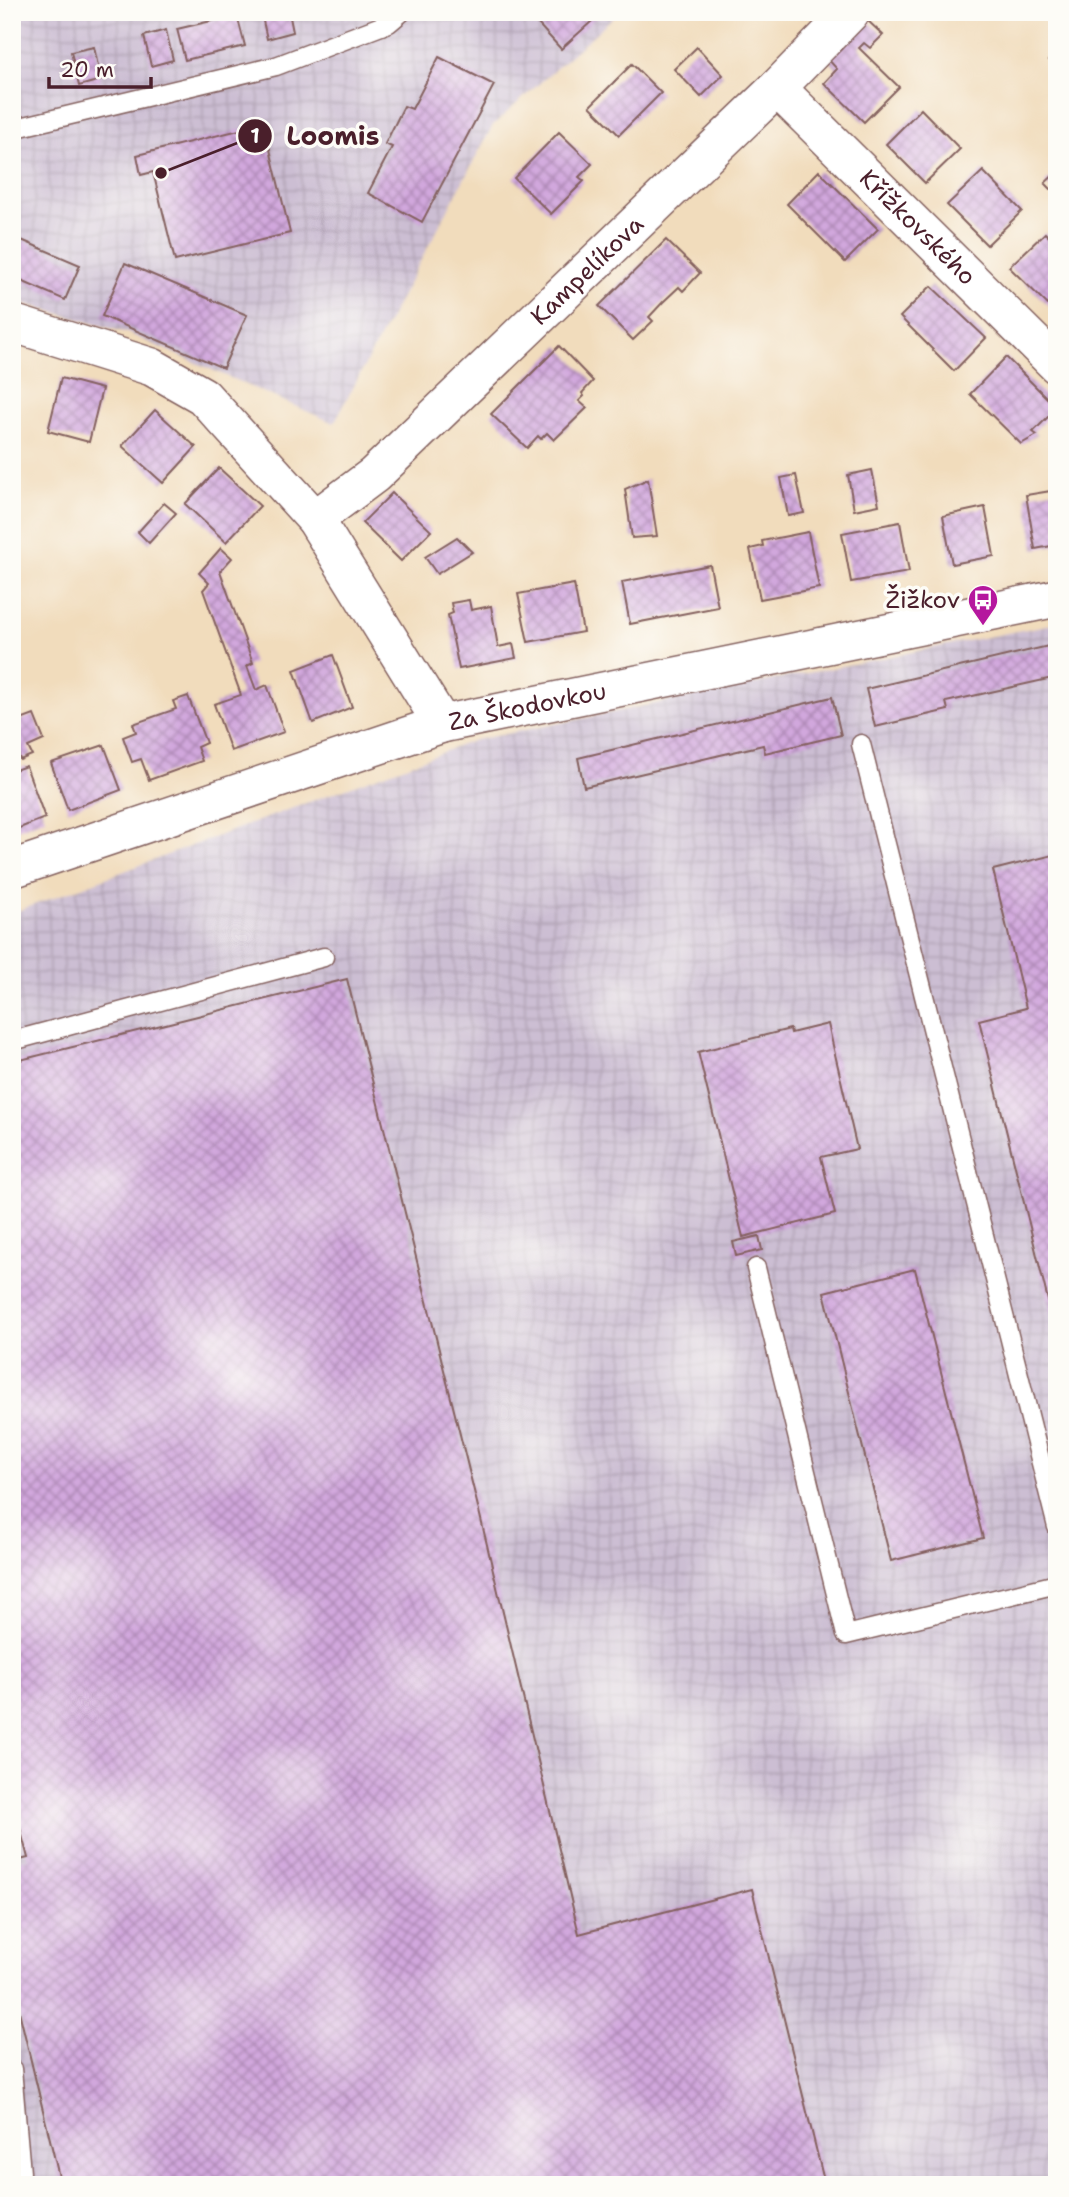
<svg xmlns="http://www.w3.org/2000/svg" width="1069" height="2197" viewBox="0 0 1069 2197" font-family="'Shantell Sans',sans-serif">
<defs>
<pattern id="industrial-grid" width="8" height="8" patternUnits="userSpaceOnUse" patternTransform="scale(1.75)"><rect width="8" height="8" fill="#ccbed3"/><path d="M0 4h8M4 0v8" fill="none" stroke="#b1a3b5"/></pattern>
<pattern id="building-cross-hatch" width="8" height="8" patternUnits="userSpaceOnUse" patternTransform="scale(1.75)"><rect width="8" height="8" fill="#d1a7dd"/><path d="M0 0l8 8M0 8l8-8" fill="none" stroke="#ac87b3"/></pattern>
</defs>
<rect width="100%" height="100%" fill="#fdfcf7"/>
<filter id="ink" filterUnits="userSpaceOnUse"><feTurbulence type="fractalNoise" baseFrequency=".0143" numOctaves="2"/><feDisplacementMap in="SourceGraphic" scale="14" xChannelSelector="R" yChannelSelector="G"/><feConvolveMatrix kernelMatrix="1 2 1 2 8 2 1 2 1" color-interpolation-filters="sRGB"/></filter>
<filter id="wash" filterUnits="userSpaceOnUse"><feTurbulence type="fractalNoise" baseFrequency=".00686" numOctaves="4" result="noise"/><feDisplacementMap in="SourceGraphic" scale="28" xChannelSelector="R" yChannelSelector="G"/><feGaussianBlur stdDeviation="1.57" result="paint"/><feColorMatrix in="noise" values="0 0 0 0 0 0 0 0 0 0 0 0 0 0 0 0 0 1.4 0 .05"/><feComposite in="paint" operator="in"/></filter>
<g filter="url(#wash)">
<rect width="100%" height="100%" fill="#f1dcbc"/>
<g fill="url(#industrial-grid)">
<polygon points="12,12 619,12 493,125 334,423 127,333 12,300"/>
<polygon points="1057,623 1057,2185 12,2185 12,913 475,740"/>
</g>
<g id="blocks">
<g fill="url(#building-cross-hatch)">
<polygon points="261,12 289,12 293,32 267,39"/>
<polygon points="527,12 602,12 561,49"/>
<polygon points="237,15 245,46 185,60 177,29"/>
<polygon points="866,19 883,35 870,48 864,43 859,48 899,87 864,122 824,83 837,69 827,58"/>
<polygon points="166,30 173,60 151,66 144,36"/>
<polygon points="94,47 101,80 79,86 71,52"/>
<polygon points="697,47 723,75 701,97 674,69"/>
<polygon points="1057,52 1057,68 1049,60"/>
<polygon points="439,57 494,85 422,222 368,193 392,147 385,144 404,106 412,109"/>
<polygon points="632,64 661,93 619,135 590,106"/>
<polygon points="921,109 960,149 925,183 886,144"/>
<polygon points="264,124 290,233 175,261 153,172 141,175 137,155"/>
<polygon points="559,132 592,164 579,177 584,181 551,214 514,178"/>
<polygon points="819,171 878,229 845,262 787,204"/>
<polygon points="983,171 1022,211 987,245 947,205"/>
<polygon points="1057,172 1057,195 1045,183"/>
<polygon points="1045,233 1057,245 1057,299 1049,306 1009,267"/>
<polygon points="12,236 80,265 65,300 12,277"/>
<polygon points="666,240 700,273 683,291 679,287 663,302 649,317 653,321 633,340 599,306"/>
<polygon points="125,263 247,315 223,368 102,316"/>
<polygon points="931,286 986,338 954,371 900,317"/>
<polygon points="559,346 593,381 582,393 584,396 579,401 587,408 554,440 547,433 541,439 538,436 527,448 491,414"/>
<polygon points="1006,357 1057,408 1033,432 1037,435 1021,444 970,394"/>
<polygon points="61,378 102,389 89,442 48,431"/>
<polygon points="155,410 196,447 163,483 122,446"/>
<polygon points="219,468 260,506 226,542 185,504"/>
<polygon points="872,470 879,505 854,510 848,475"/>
<polygon points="796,475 804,513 788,516 781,478"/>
<polygon points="648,479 657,536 632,538 625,489"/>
<polygon points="1057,490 1057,545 1035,549 1026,495"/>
<polygon points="392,493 431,531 401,561 362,523"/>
<polygon points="164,503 176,513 149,543 138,532"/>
<polygon points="985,507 994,556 952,564 943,516"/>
<polygon points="900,522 909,572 851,582 842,533"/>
<polygon points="808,532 819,588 760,599 750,549 763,546 762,541"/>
<polygon points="457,537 472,552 437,574 425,557"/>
<polygon points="221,548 232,558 220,571 253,663 247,666 256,690 267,685 284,732 231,751 214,704 241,695 203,590 209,583 199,573"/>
<polygon points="710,565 718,607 630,624 622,582"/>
<polygon points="574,584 583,632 528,642 518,594"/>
<polygon points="469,600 471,610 491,606 498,647 513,644 516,658 459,669 448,615 453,613 451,603"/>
<polygon points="1057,644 1057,677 946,702 948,710 875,727 866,689"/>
<polygon points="333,655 352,707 313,723 294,670"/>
<polygon points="188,696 206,743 197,747 202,761 149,780 141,759 132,762 123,737 136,732 133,724 176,709 173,701"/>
<polygon points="832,697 841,735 765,753 763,745 584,787 578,758"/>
<polygon points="34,715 44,740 28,747 32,755 20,760 12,730 21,728 18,721"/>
<polygon points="104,745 121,790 68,810 51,763"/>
<polygon points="26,766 45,818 12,831 12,771"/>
<polygon points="1057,854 1057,1333 1056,1333 979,1020 1026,1008 993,870"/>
<polygon points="347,979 479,1511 579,1934 752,1889 825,2185 61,2185 12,1982 12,1862 28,1858 12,1798 12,1062"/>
<polygon points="828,1024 857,1149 821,1157 835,1214 743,1237 698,1052 790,1029 791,1033"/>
<polygon points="759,1236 762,1250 736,1256 733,1242"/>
<polygon points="915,1269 983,1538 891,1561 824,1292"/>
</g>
</g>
</g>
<g filter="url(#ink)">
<use href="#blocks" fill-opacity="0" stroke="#84615e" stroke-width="2"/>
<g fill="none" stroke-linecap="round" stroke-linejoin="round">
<g stroke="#84615e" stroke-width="21">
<g id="lane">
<polyline points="12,129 276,66 389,23 402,12"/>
<polyline points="861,744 1057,1527"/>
<polyline points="12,1041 324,957"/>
<polyline points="756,1268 846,1635 1057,1584"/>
<polyline points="12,2069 21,2173"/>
</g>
</g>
<g stroke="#84615e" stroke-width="40">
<g id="street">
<path id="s1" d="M777,88l280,277"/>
<polyline points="12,323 152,367 203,396 315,519 442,724"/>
<path id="s2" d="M315,519l59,-44 403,-387 74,-76"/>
<path id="s3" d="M12,869l430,-145 615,-126"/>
</g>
</g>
<use href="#lane" stroke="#fff" stroke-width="18"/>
<use href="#street" stroke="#fff" stroke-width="37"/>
</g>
</g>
<defs>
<g id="bus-pin" transform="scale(1.575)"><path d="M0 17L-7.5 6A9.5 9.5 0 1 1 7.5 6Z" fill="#b5179e" stroke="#fdfcf7"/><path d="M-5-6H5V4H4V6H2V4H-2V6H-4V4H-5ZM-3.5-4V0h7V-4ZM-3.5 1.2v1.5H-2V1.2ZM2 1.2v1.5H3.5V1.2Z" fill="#fff"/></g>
</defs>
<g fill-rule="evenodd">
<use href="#bus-pin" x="983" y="600"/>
</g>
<g text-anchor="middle" stroke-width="7" stroke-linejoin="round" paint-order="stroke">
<g font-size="24" fill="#4a1f2b" stroke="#fdfcf7">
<text dy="8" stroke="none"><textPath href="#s1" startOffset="198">Křížkovského</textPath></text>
<text dy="8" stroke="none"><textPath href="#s2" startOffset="369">Kampelíkova</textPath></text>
<text dy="8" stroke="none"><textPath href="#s3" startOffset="541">Za Škodovkou</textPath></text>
</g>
<g font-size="24" fill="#4a1f2b" stroke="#fdfcf7" text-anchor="end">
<text x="960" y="608">Žižkov</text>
</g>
</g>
<path fill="none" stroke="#4a1f2b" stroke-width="2.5" d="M161 173L255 136"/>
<g fill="#4a1f2b" stroke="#fdfcf7" stroke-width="2.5">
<circle cx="161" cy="173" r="7"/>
<circle cx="255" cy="136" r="18"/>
</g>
<g font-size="21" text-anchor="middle" font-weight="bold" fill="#fff">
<text x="255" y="143">1</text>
</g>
<g font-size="26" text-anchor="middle" font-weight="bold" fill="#4a1f2b" stroke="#fdfcf7" stroke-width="7" stroke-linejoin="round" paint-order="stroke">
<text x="333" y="145">Loomis</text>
</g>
<rect width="1069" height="2197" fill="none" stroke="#fdfcf7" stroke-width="42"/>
<path d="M49 77v10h102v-10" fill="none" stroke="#4a1f2b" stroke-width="3.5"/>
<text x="60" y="77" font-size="21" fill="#4a1f2b" stroke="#fdfcf7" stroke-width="5" paint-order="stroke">20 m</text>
</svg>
